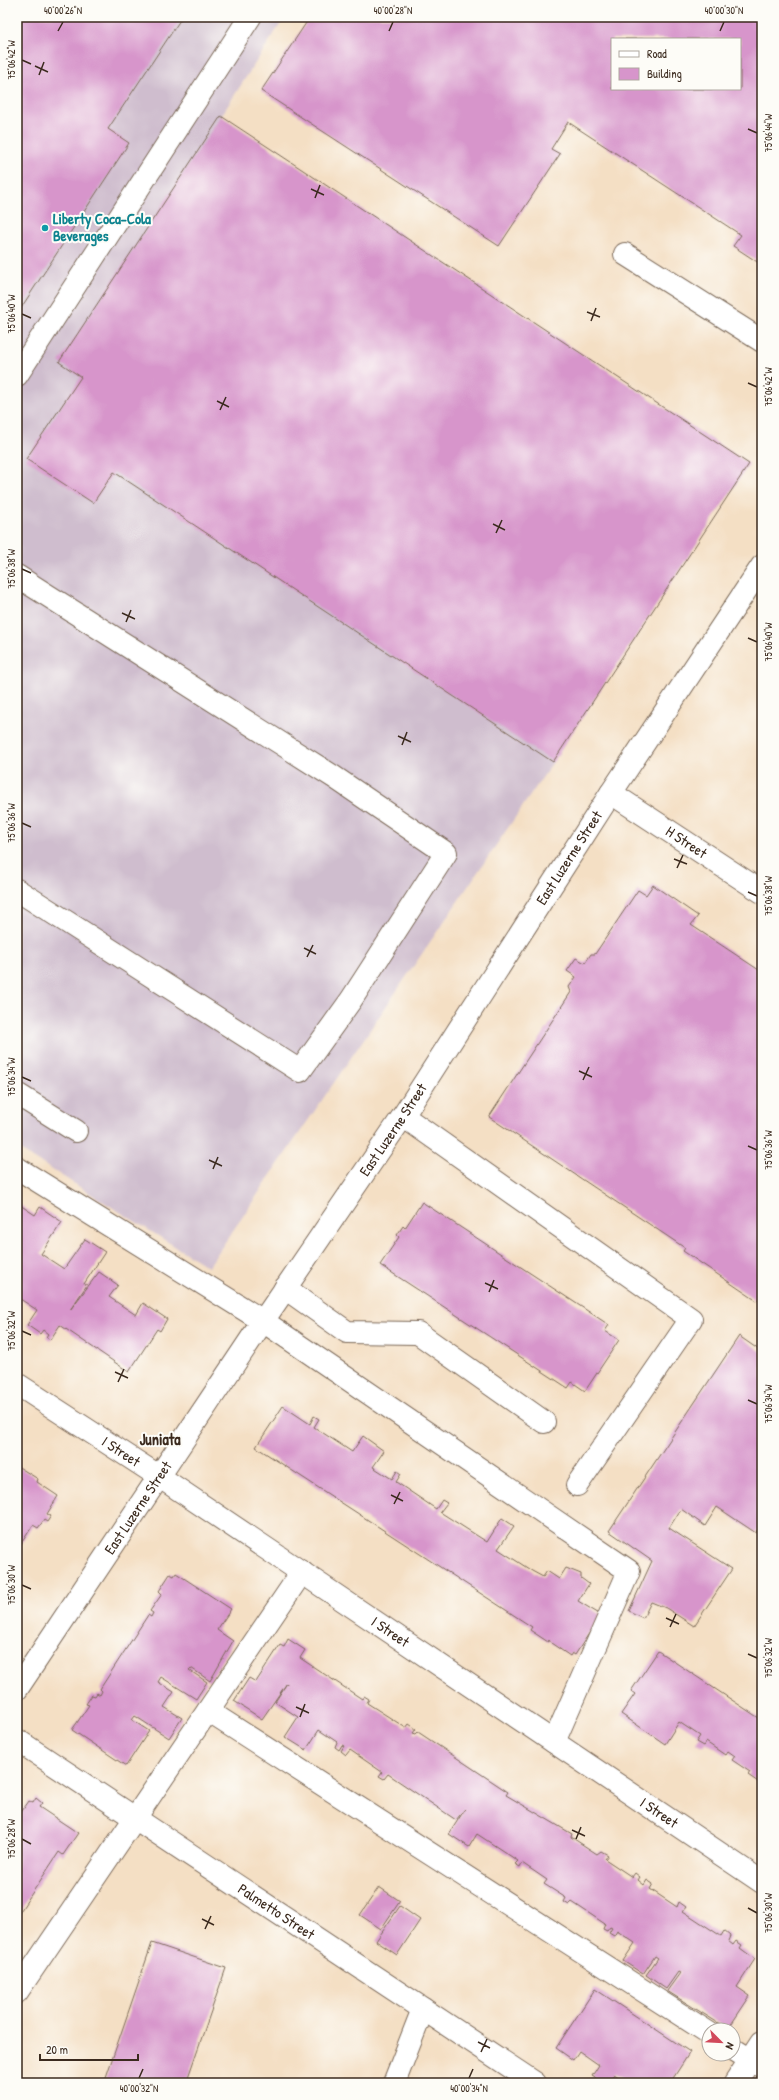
<svg xmlns="http://www.w3.org/2000/svg" width="779" height="2100" viewBox="0 0 779 2100" font-family="'Patrick Hand',sans-serif">
<rect width="100%" height="100%" fill="#fdfcf7"/>
<filter id="ink" filterUnits="userSpaceOnUse"><feTurbulence type="fractalNoise" baseFrequency=".025" numOctaves="2"/><feDisplacementMap in="SourceGraphic" scale="8" xChannelSelector="R" yChannelSelector="G"/><feConvolveMatrix kernelMatrix="1 2 1 2 8 2 1 2 1" color-interpolation-filters="sRGB"/></filter>
<filter id="wash" filterUnits="userSpaceOnUse"><feTurbulence type="fractalNoise" baseFrequency=".012" numOctaves="4" result="noise"/><feDisplacementMap in="SourceGraphic" scale="16" xChannelSelector="R" yChannelSelector="G"/><feGaussianBlur stdDeviation="0.9" result="paint"/><feColorMatrix in="noise" values="0 0 0 0 0 0 0 0 0 0 0 0 0 0 0 0 0 1.4 0 .05"/><feComposite in="paint" operator="in"/></filter>
<g filter="url(#wash)">
<rect width="100%" height="100%" fill="#f4dfc4"/>
<polygon fill="#cfbdce" points="17,17 285,17 221,116 749,464 553,762 208,1267 17,1148"/>
<g id="blocks">
<g fill="#d795cb" fill-rule="evenodd">
<polygon points="17,17 182,17 108,129 129,143 17,314"/>
<path d="M310,17h452v248l-29,-19 8,-11 -173,-113 -17,27 9,5 -61,92 -238,-155zM612,39h128v50h-128z"/>
<polygon points="221,116 749,464 553,762 114,472 93,503 26,459 81,377 59,362"/>
<polygon points="653,885 698,916 691,925 762,972 762,1294 757,1301 683,1251 685,1248 489,1117 571,992 569,987 576,977 567,971 576,958 585,963 591,954 595,954 638,890 646,895"/>
<polygon points="422,1202 609,1325 605,1331 619,1340 585,1391 572,1382 568,1388 380,1265 399,1237 397,1235 403,1226 405,1228"/>
<polygon points="17,1203 35,1215 40,1207 62,1222 41,1254 64,1269 85,1239 105,1252 84,1284 87,1285 70,1310 99,1272 118,1285 109,1297 136,1315 143,1303 167,1319 160,1331 157,1329 129,1372 60,1325 50,1340 46,1337 48,1334 43,1330 40,1334 27,1325 37,1310 17,1297"/>
<polygon points="739,1336 762,1352 762,1533 757,1530 756,1533 717,1507 705,1526 681,1509 669,1528 732,1569 694,1626 666,1608 651,1602 643,1618 629,1611 652,1561 609,1531"/>
<polygon points="283,1406 310,1424 314,1416 319,1419 314,1427 352,1452 363,1436 384,1451 373,1467 392,1479 397,1471 401,1474 396,1482 436,1509 442,1500 447,1503 440,1512 487,1542 502,1518 514,1526 498,1549 532,1571 543,1577 547,1571 559,1579 566,1568 581,1574 581,1578 589,1584 578,1601 601,1615 575,1655 572,1653 570,1656 551,1643 549,1640 548,1642 530,1630 532,1627 256,1447"/>
<polygon points="17,1466 38,1479 37,1482 58,1496 47,1514 51,1516 47,1522 44,1520 38,1528 33,1525 17,1550"/>
<polygon points="176,1573 231,1609 217,1630 233,1641 210,1681 191,1668 189,1670 207,1682 196,1699 161,1677 158,1682 174,1692 164,1707 182,1718 169,1738 135,1716 132,1720 149,1731 126,1766 72,1730 89,1705 86,1704 92,1695 95,1696 97,1693 100,1695 102,1691 100,1689 148,1615 151,1617 153,1613 150,1611 162,1594 159,1591 170,1574 174,1576"/>
<polygon points="288,1639 305,1650 300,1658 362,1699 364,1696 369,1699 367,1703 406,1728 409,1724 416,1729 413,1733 416,1734 418,1732 508,1792 506,1795 572,1834 571,1837 597,1854 601,1851 608,1855 605,1859 632,1877 635,1873 640,1877 638,1880 644,1885 647,1880 653,1884 650,1889 677,1907 679,1902 686,1907 683,1911 721,1936 724,1931 730,1936 728,1941 733,1945 736,1941 742,1945 740,1948 755,1959 737,1987 750,1996 728,2029 667,1991 680,1973 678,1972 666,1989 646,1975 658,1958 655,1956 643,1974 623,1961 635,1943 617,1931 614,1936 609,1933 612,1928 610,1927 607,1931 603,1929 605,1924 572,1902 569,1905 564,1902 566,1898 544,1884 547,1880 522,1863 520,1867 515,1864 518,1861 477,1834 469,1847 449,1834 465,1809 456,1820 388,1774 384,1779 379,1776 382,1772 350,1750 346,1755 341,1751 344,1746 342,1745 339,1750 335,1747 337,1742 319,1730 306,1750 285,1737 298,1717 275,1702 287,1683 262,1719 234,1701 249,1678 256,1682 280,1645 284,1647"/>
<polygon points="658,1651 762,1720 761,1784 748,1775 750,1772 732,1760 735,1756 728,1751 725,1755 706,1742 703,1746 696,1742 700,1736 679,1722 665,1744 621,1714 635,1694 631,1691"/>
<polygon points="36,1798 42,1803 39,1807 78,1833 63,1855 59,1852 17,1916 17,1818 29,1801 33,1803"/>
<polygon points="379,1887 400,1901 381,1929 360,1915"/>
<polygon points="400,1906 420,1920 397,1955 376,1941"/>
<polygon points="152,1943 226,1968 186,2083 104,2083"/>
<polygon points="595,1989 690,2052 670,2083 628,2083 614,2074 608,2083 603,2083 592,2076 599,2065 579,2051 573,2060 556,2048"/>
</g>
</g>
</g>
<g filter="url(#ink)">
<use href="#blocks" fill-opacity="0" stroke="#7c6958" stroke-width="1"/>
<g fill="none" stroke-linecap="round" stroke-linejoin="round">
<g stroke="#7c6958" stroke-width="24">
<g id="minor">
<polyline points="625,254 762,341"/>
<polyline points="17,375 250,17"/>
<polyline points="17,576 334,777 446,853 351,1000 300,1071 17,890"/>
<path id="s1" d="M611,793l151,99"/>
<polyline points="17,1094 76,1131"/>
<polyline points="403,1116 691,1319 577,1485"/>
<polyline points="17,1168 263,1321 629,1571 554,1742"/>
<polyline points="285,1288 347,1332 418,1333 544,1422"/>
<path id="s2" d="M17,1384l143,93 602,405"/>
<path id="s3" d="M17,1689l246,-368 140,-205 208,-323 151,-227"/>
<polyline points="208,1711 709,2033"/>
<path id="s4" d="M17,1740l518,343"/>
<polyline points="17,1992 302,1572"/>
<polyline points="733,2049 762,2067"/>
<polyline points="394,2083 423,2009"/>
<polyline points="735,2083 762,2042"/>
</g>
</g>
<use href="#minor" stroke="#fff" stroke-width="22"/>
</g>
</g>
<path fill="none" stroke="#3b2a1e" stroke-width="1.5" d="M58,31l5,-9M389,31l4,-9M720,31l4,-9M22,60l9,4M35,66l13,6M39,75l5,-13M748,129l9,4M311,189l13,6M315,198l5,-13M587,312l13,5M22,314l9,4M591,321l5,-13M748,383l9,4M217,401l12,6M220,410l6,-13M493,524l12,6M496,533l6,-13M22,569l9,4M122,613l13,6M126,622l5,-12M748,638l9,4M398,736l13,6M402,745l5,-13M22,823l9,4M674,859l13,5M677,868l6,-13M748,892l9,4M304,948l12,6M307,957l6,-12M579,1071l13,6M22,1077l9,4M583,1080l6,-13M748,1146l9,4M209,1160l13,6M213,1169l5,-12M485,1283l13,6M489,1292l5,-12M22,1331l9,4M115,1372l13,6M118,1382l6,-13M748,1400l9,4M391,1495l12,6M394,1504l6,-12M22,1585l9,4M666,1618l13,6M670,1627l6,-13M748,1654l9,4M296,1707l13,6M300,1717l5,-13M572,1830l13,6M22,1839l9,5M576,1839l5,-12M748,1908l9,5M202,1919l12,6M205,1929l6,-13M478,2042l12,6M481,2052l6,-13M139,2078l4,-9M469,2078l4,-9"/>
<circle fill="#0f9aa8" stroke="#fdfcf7" stroke-width="1.5" cx="45" cy="228" r="4"/>
<g text-anchor="middle" stroke-width="4" stroke-linejoin="round" paint-order="stroke">
<g font-size="15" font-weight="bold" fill="#0d838f" stroke="#fdfcf7" text-anchor="start">
<text x="53" y="224">Liberty Coca-Cola<tspan x="53" dy="17">Beverages</tspan></text>
</g>
<g font-size="15" fill="#3b2a1e" stroke="#fdfcf7">
<text dy="5" stroke="none"><textPath href="#s1" startOffset="90">H Street</textPath></text>
<text dy="5" stroke="none"><textPath href="#s3" startOffset="998">East Luzerne Street</textPath></text>
<text dy="5" stroke="none"><textPath href="#s3" startOffset="674">East Luzerne Street</textPath></text>
<text dy="5" stroke="none"><textPath href="#s2" startOffset="124">I Street</textPath></text>
<text dy="5" stroke="none"><textPath href="#s3" startOffset="218">East Luzerne Street</textPath></text>
<text dy="5" stroke="none"><textPath href="#s2" startOffset="448">I Street</textPath></text>
<text dy="5" stroke="none"><textPath href="#s2" startOffset="772">I Street</textPath></text>
<text dy="5" stroke="none"><textPath href="#s4" startOffset="311">Palmetto Street</textPath></text>
</g>
<g font-size="16" font-weight="bold" fill="#3b2a1e" stroke="#fdfcf7">
<text x="160" y="1445">Juniata</text>
</g>
</g>
<rect width="779" height="2100" fill="none" stroke="#fdfcf7" stroke-width="44"/>
<rect x="611" y="38" width="130" height="52" fill="#fdfcf7" stroke="#afa8a0"/>
<rect x="619" y="51" width="20" height="6" fill="#ffffff" stroke="#afa8a0"/>
<text x="647" y="58" font-size="12" fill="#3b2a1e">Road</text>
<rect x="619" y="68" width="20" height="12" fill="#d795cb" stroke="#afa8a0"/>
<text x="647" y="78" font-size="12" fill="#3b2a1e">Building</text>
<g transform="translate(721 2042) rotate(114)"><circle r="19" fill="#fdfcf7" stroke="#afa8a0"/>
<path d="M0-3L7 15L0 10L-7 15Z" fill="#d1495b"/>
<text y="-6" font-size="11" font-weight="bold" text-anchor="middle" fill="#3b2a1e">N</text>
</g>
<path d="M40 2054v6h98v-6" fill="none" stroke="#3b2a1e" stroke-width="2"/>
<text x="46" y="2054" font-size="12" fill="#3b2a1e" stroke="#fdfcf7" stroke-width="3" paint-order="stroke">20 m</text>
<rect x="22" y="22" width="735" height="2056" fill="none" stroke="#3b2a1e" stroke-width="1.5"/>
<g font-size="10" text-anchor="middle" fill="#3b2a1e">
<text x="63" y="14">40°00'26"N</text>
<text x="393" y="14">40°00'28"N</text>
<text x="724" y="14">40°00'30"N</text>
<text transform="translate(11 60) rotate(-90)" y="4">75°06'42"W</text>
<text transform="translate(768 133) rotate(-90)" y="4">75°06'44"W</text>
<text transform="translate(11 314) rotate(-90)" y="4">75°06'40"W</text>
<text transform="translate(768 387) rotate(-90)" y="4">75°06'42"W</text>
<text transform="translate(11 569) rotate(-90)" y="4">75°06'38"W</text>
<text transform="translate(768 642) rotate(-90)" y="4">75°06'40"W</text>
<text transform="translate(11 823) rotate(-90)" y="4">75°06'36"W</text>
<text transform="translate(768 896) rotate(-90)" y="4">75°06'38"W</text>
<text transform="translate(11 1077) rotate(-90)" y="4">75°06'34"W</text>
<text transform="translate(768 1150) rotate(-90)" y="4">75°06'36"W</text>
<text transform="translate(11 1331) rotate(-90)" y="4">75°06'32"W</text>
<text transform="translate(768 1404) rotate(-90)" y="4">75°06'34"W</text>
<text transform="translate(11 1585) rotate(-90)" y="4">75°06'30"W</text>
<text transform="translate(768 1658) rotate(-90)" y="4">75°06'32"W</text>
<text transform="translate(11 1839) rotate(-90)" y="4">75°06'28"W</text>
<text transform="translate(768 1913) rotate(-90)" y="4">75°06'30"W</text>
<text x="139" y="2092">40°00'32"N</text>
<text x="469" y="2092">40°00'34"N</text>
</g>
</svg>
